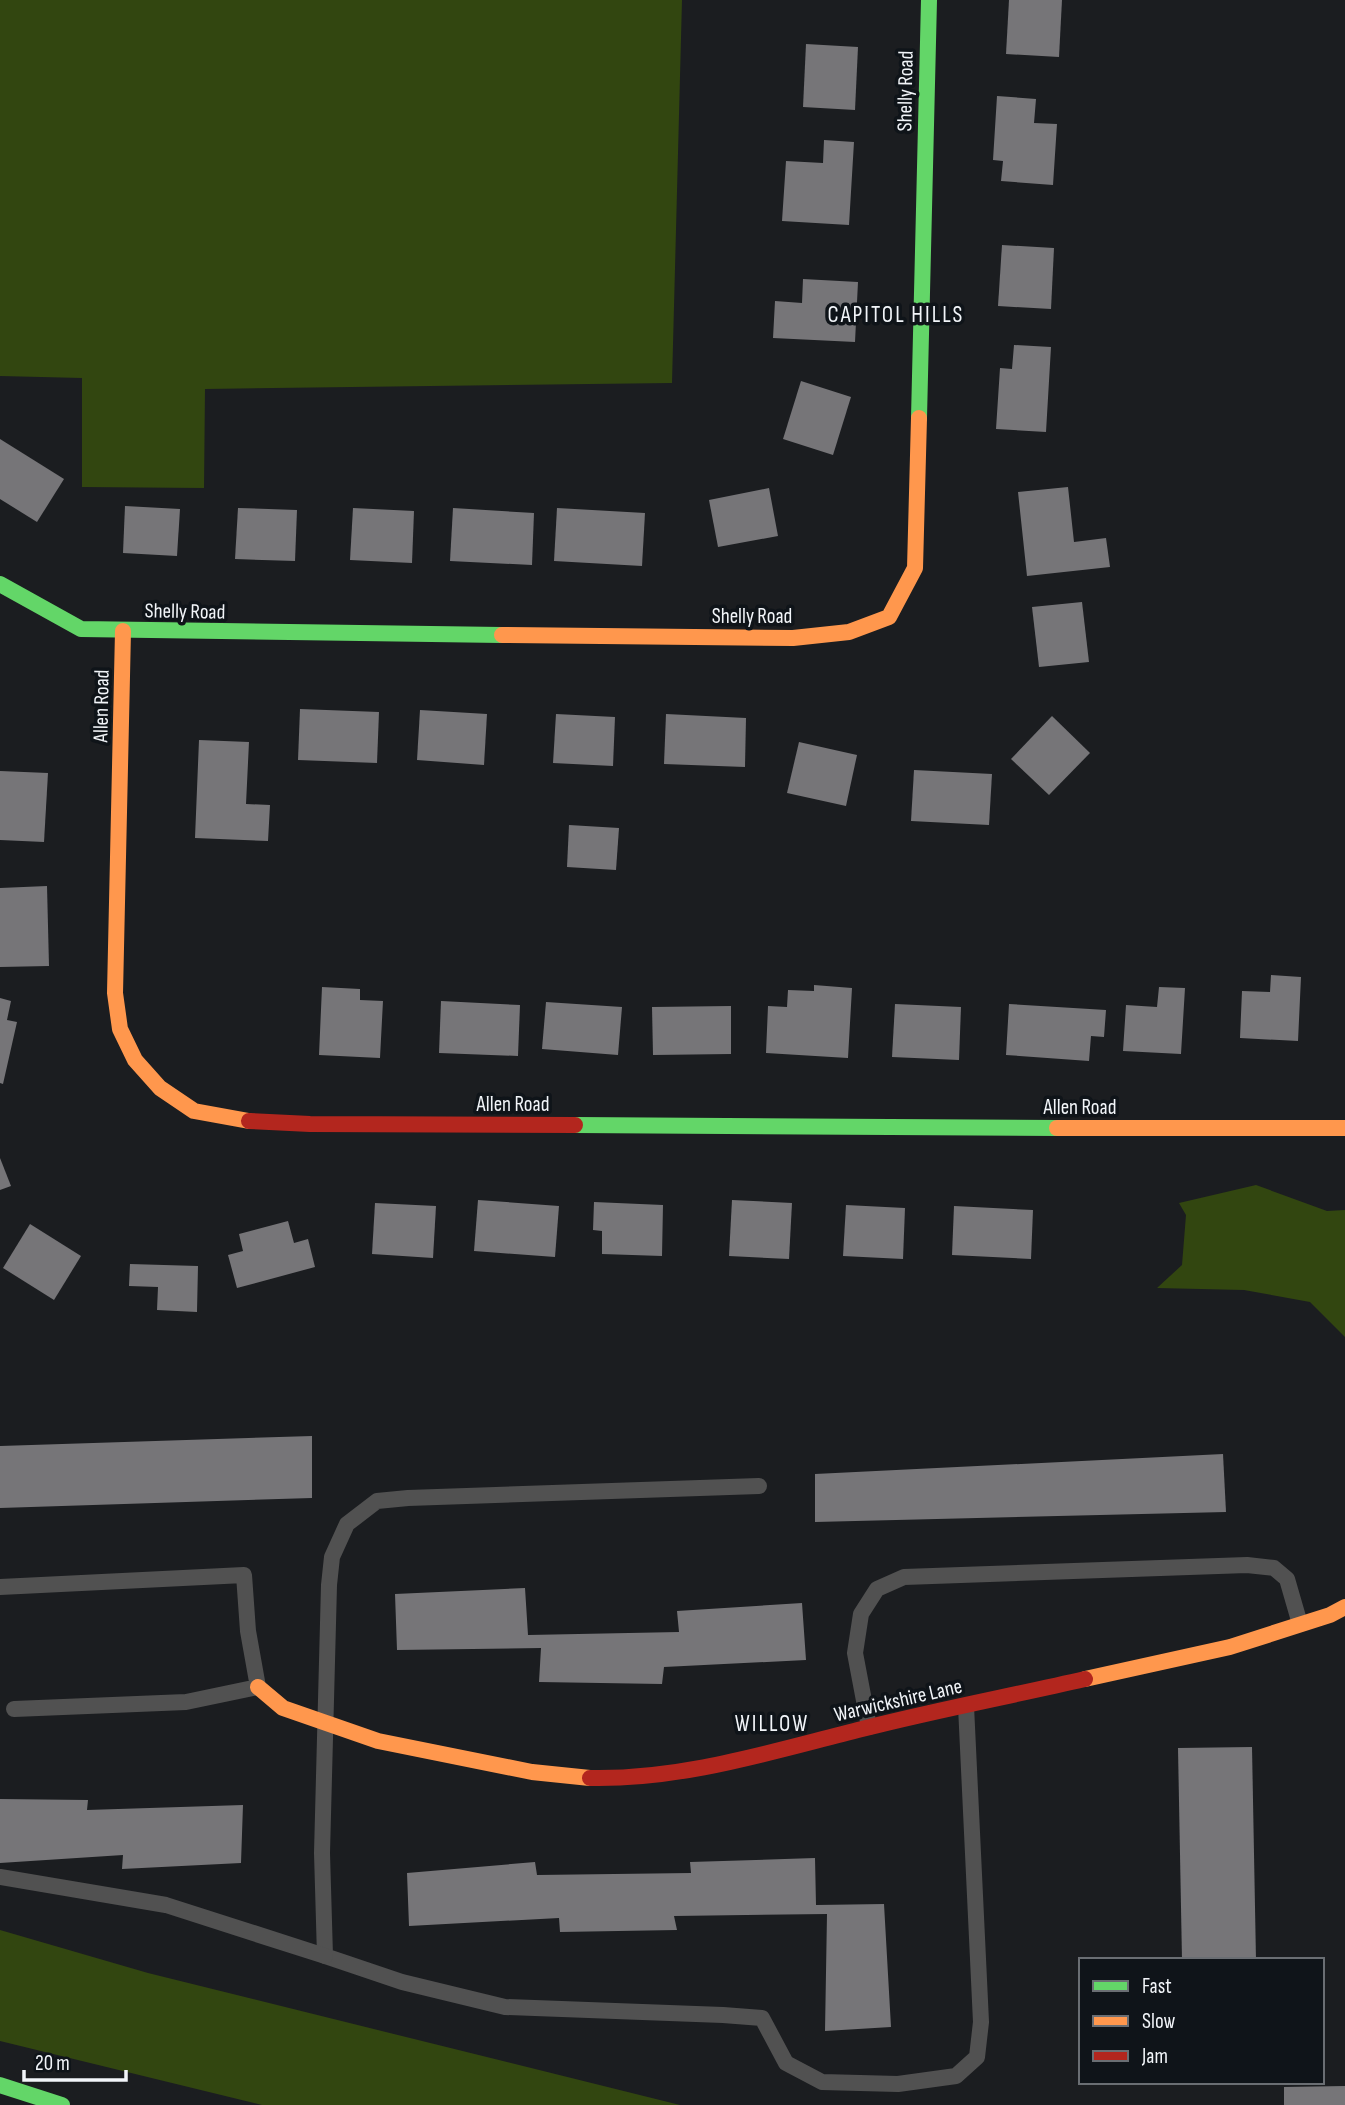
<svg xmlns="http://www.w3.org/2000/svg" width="1345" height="2105" viewBox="0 0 1345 2105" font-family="'Sofia Sans Condensed',sans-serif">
<rect width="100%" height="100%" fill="#1b1d20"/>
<g fill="#324610">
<polygon points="0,0 682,0 672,383 205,389 204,488 82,487 82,378 0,376"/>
<polygon points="1256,1185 1327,1211 1345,1210 1345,1337 1310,1302 1244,1290 1157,1288 1182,1265 1186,1215 1179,1203"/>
<polygon points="0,1930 148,1973 680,2105 262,2105 0,2041"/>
</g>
<g fill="#767578">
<polygon points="1009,0 1062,0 1059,57 1006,54"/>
<polygon points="806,44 858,47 855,110 803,107"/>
<polygon points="997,96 1036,99 1034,123 1057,124 1053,185 1001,181 1003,161 993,160"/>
<polygon points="824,140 854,142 849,225 782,221 786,161 823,163"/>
<polygon points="1002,245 1054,248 1051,309 998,306"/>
<polygon points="803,279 858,282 855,342 773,338 775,301 802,303"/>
<polygon points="1014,345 1051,347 1046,432 996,429 1000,368 1012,369"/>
<polygon points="801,381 851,397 833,455 783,439"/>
<polygon points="0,439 64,479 37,522 0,499"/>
<polygon points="1068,487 1074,542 1106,538 1110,567 1027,576 1018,492"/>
<polygon points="769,488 778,536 718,547 709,500"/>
<polygon points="125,506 180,509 177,556 123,553"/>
<polygon points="238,508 297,510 295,561 235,559"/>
<polygon points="353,508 414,511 412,563 350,560"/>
<polygon points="453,508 534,513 532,565 450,561"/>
<polygon points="557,508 645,513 642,566 554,561"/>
<polygon points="1082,602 1089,662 1039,667 1032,607"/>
<polygon points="300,709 379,712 377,763 298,760"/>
<polygon points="420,710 487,714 484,765 417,760"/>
<polygon points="556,714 615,717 613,766 553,763"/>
<polygon points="666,714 746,718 745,767 664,764"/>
<polygon points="1052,716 1090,753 1049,795 1011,759"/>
<polygon points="199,740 249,742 246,804 270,805 268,841 195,838"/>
<polygon points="799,742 857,755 846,806 787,793"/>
<polygon points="914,770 992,774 989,825 911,821"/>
<polygon points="0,771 48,773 44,842 0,840"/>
<polygon points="569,825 619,828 616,870 567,867"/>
<polygon points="47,886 49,966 0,967 0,888"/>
<polygon points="1271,975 1301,977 1298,1041 1240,1038 1242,991 1270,992"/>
<polygon points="814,985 852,988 848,1058 766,1053 768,1006 787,1007 788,990 814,991"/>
<polygon points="322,987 360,989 360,1000 383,1001 380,1058 319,1055"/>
<polygon points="1159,987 1185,988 1181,1054 1123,1051 1126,1005 1157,1007"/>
<polygon points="0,998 11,1001 7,1020 17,1022 3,1084 0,1083"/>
<polygon points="441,1001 520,1005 518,1056 439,1053"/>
<polygon points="546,1002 622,1007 618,1055 542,1049"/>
<polygon points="895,1004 961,1007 959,1060 892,1057"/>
<polygon points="1009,1004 1106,1010 1104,1037 1091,1036 1089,1061 1006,1055"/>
<polygon points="731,1006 731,1054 653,1055 652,1007"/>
<polygon points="0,1158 11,1186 0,1190"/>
<polygon points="478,1200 559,1206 555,1257 474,1251"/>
<polygon points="732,1200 792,1203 789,1259 729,1256"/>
<polygon points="594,1202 663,1205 662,1256 602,1254 602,1231 593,1230"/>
<polygon points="375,1203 436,1206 433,1258 372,1254"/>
<polygon points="846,1205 905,1208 903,1259 843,1256"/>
<polygon points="954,1206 1033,1210 1031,1259 952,1255"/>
<polygon points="288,1221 294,1243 308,1239 315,1267 237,1288 228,1255 243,1251 239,1234"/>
<polygon points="30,1224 81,1256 54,1300 3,1268"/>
<polygon points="130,1264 198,1266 197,1312 157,1310 158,1287 129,1286"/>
<polygon points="312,1436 312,1498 0,1508 0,1446"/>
<polygon points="1223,1454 1226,1512 815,1522 815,1474"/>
<polygon points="525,1588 528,1635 679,1632 677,1611 802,1603 806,1660 664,1667 662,1684 539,1682 541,1648 397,1650 395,1594"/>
<polygon points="1252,1747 1256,1960 1182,1960 1178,1748"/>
<polygon points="0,1799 88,1800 87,1810 243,1805 241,1863 122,1869 123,1855 0,1863"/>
<polygon points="815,1858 816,1905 884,1904 891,2027 825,2031 827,1914 674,1916 677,1930 560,1932 559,1918 409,1926 407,1873 535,1862 537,1875 691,1873 690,1862"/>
<polygon points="1345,2086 1345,2105 1284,2105 1284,2087"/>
</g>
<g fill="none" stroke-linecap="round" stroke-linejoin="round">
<g stroke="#515151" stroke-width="16">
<polyline points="759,1486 408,1498 377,1501 347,1524 332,1557 329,1585 322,1853 325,1956 402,1982 505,2007 723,2015 762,2018 786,2063 822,2082 898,2084 956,2076 977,2057 981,2022 966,1706"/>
<polyline points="0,1587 244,1575 248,1631 258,1687 186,1702 14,1709"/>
<polyline points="869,1727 855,1653 861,1614 877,1589 904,1577 1247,1565 1274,1568 1287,1579 1300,1624"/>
<polyline points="0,1877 166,1905 325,1956"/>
</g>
<g stroke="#63d668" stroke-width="16">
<polyline points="919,418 929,0"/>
<polyline points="0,584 81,629 502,635"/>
<polyline points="575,1125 1057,1128"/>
<polyline points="0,2085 62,2105"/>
</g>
<g stroke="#ff974d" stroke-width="16">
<polyline points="123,631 115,993 120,1029 135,1060 160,1088 194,1111 249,1121"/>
<polyline points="502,635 793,638 849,632 889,617 915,568 919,418"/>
<polyline points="1057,1128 1345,1128"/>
<polyline points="1085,1679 1230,1647 1330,1615 1345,1607"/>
<polyline points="258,1687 283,1708 378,1741 532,1772 590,1778"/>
</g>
<g stroke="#b3261e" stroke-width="16">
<polyline points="249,1121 310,1124 575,1125"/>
<path d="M590,1778c93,2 183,-27 272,-49 74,-19 149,-33 223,-50"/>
</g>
</g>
<g text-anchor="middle" stroke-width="7" stroke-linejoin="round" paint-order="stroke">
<g font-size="21" fill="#f2f5f9" stroke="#0f1419">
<text transform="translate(905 91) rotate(-89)" y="7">Shelly Road</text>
<text transform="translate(185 611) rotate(1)" y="7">Shelly Road</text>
<text x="752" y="623">Shelly Road</text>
<text transform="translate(101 706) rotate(-89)" y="7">Allen Road</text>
<text x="513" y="1111">Allen Road</text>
<text x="1080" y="1114">Allen Road</text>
<text transform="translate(898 1700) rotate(-13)" y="7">Warwickshire Lane</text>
</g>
<g font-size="23" letter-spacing="2" fill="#f2f5f9" stroke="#0f1419">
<text x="896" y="322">CAPITOL HILLS</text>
<text x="772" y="1731">WILLOW</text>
</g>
</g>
<rect x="1079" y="1958" width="245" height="126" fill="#0f1419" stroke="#6a6e73" stroke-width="2"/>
<rect x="1093" y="1981" width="35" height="10" fill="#63d668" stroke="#6a6e73" stroke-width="2"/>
<text x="1142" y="1993" font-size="21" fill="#f2f5f9">Fast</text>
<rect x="1093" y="2016" width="35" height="10" fill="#ff974d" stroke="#6a6e73" stroke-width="2"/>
<text x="1142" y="2028" font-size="21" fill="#f2f5f9">Slow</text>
<rect x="1093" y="2051" width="35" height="10" fill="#b3261e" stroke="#6a6e73" stroke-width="2"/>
<text x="1142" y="2063" font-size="21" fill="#f2f5f9">Jam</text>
<path d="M24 2070v10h102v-10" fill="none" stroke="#f2f5f9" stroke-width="3.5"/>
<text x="35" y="2070" font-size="21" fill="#f2f5f9" stroke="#0f1419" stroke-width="5" paint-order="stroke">20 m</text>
</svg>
